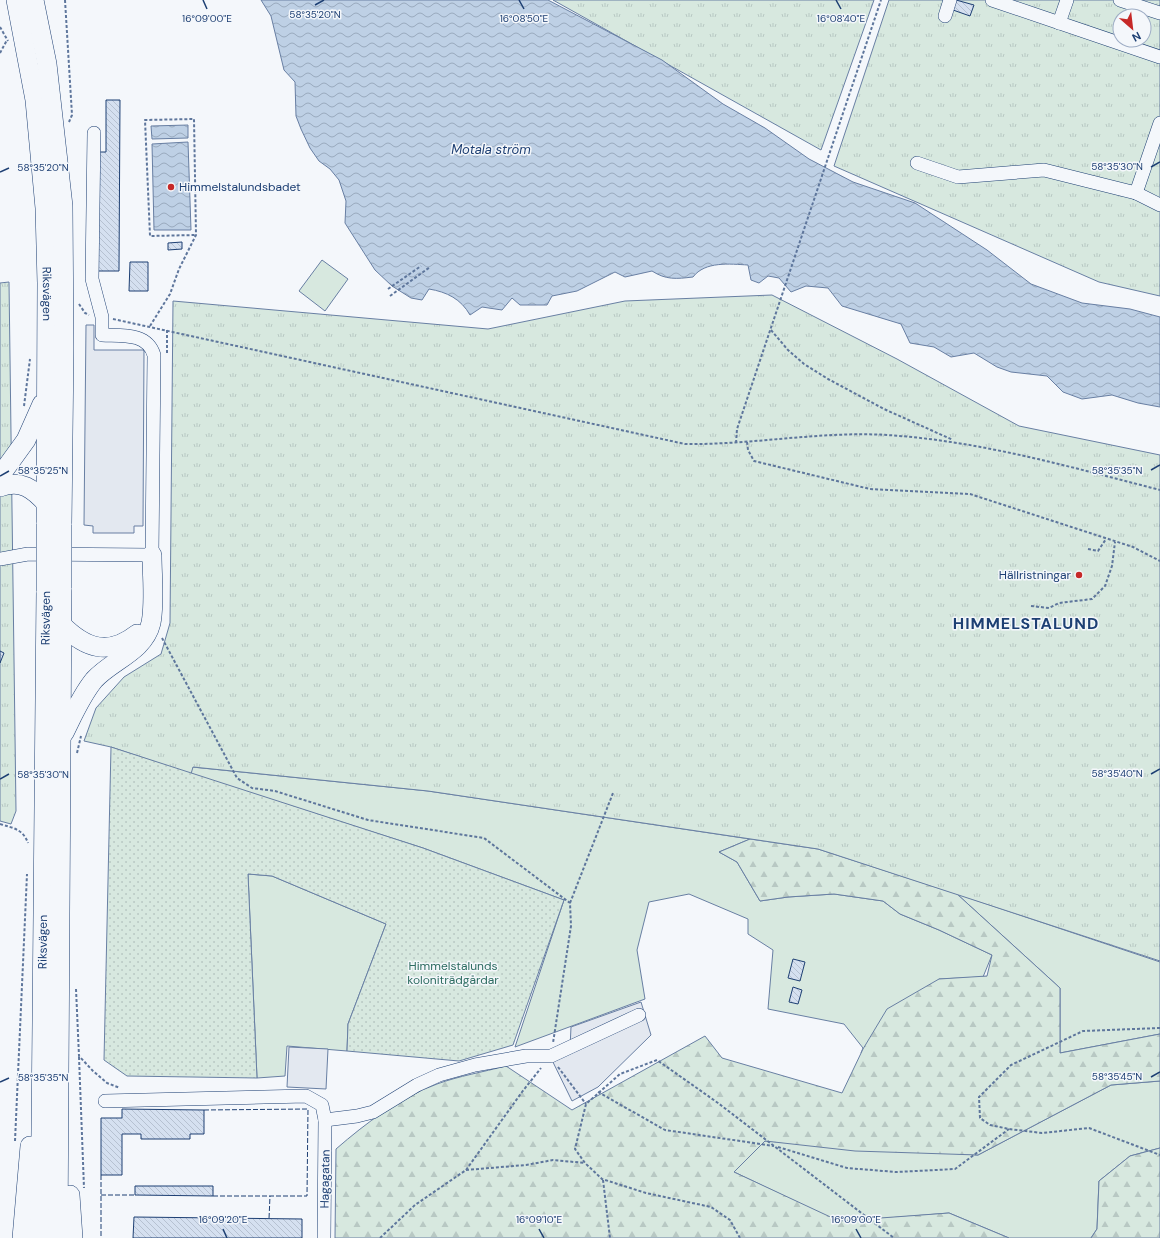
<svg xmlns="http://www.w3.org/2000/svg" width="1160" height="1238" viewBox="0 0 1160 1238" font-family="'DM Sans',sans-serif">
<defs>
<pattern id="forest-firs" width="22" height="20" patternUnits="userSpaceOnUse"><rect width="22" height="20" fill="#d7e8df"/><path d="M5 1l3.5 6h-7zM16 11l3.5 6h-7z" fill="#b8c8c3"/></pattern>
<pattern id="park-tufts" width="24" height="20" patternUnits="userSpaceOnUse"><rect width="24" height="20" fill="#d7e8df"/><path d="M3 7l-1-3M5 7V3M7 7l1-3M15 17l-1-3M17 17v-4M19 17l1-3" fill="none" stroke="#b8c8c3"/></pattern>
<pattern id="garden-dots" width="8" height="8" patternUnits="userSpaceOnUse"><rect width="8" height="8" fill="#d7e8df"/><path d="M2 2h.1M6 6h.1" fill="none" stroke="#b8c8c3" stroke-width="1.8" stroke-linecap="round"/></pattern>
<pattern id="water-waves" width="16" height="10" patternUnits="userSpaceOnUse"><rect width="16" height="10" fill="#bed0e5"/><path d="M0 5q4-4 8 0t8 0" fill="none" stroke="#9aaabe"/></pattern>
<pattern id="building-back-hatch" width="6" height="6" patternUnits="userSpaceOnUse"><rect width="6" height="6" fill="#d5e0f0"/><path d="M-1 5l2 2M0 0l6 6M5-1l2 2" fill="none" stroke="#b6c1d1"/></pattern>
</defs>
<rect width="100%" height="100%" fill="#f4f7fb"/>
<g fill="#d7e8df" stroke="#687fa3">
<polygon points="322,260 348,279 325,311 299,291"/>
<polygon points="192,767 428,791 750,839 719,852 737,862 760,901 788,897 834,894 883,901 900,914 939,930 992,955 983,977 939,979 861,1053 863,1048 844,1024 768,1009 773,950 748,934 748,919 689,894 649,902 637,950 645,999 515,1047 564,900 423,848 191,774"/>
<polygon points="248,874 272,876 386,924 348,1024 347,1051 287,1046 285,1076 257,1078"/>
<polygon points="957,894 1160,962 1160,1034 1060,1053 1060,988"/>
<polygon points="1160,1081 1160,1148 1130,1156 1099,1181 1097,1229 1091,1238 1009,1238 949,1213 839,1222 734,1172 765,1141 978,1155 1111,1085"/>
</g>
<g fill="url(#forest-firs)" stroke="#687fa3">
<path d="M750,839l68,10 139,45 103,94v65l100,-19v47l-49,4 -133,70 -123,-4 -90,-10 -31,31 105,49 110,-8 60,25h-674l1,-89c30,-26 63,-51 101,-65 22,-8 46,-12 69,-18l66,44 133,-74 17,22 120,35 21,-44 24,-40 52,-30 48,-3 5,-21 -53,-25 -39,-16 -17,-13 -49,-7 -46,3 -28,4 -23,-39 -18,-10z"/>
<polygon points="1160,1148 1160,1238 1091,1238 1097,1229 1099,1181 1130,1156"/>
</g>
<g fill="url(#park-tufts)" stroke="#687fa3" fill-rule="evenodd">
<polygon points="553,0 874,0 821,150"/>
<path d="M889,0h271v296l-61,-14 -265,-116zM1120,16h24v24h-24z"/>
<polygon points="9,282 16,811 11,824 0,821 0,283"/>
<polygon points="772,295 897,359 1019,426 1160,455 1160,961 818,849 428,791 193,767 191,774 111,747 84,741 96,708 124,677 161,654 170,623 173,301 488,329 625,301"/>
</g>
<polygon fill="url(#garden-dots)" stroke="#687fa3" points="111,747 423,848 564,900 513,1045 459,1061 347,1051 348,1024 386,924 272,876 248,874 257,1078 127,1076 104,1060"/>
<g fill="#e3e8f0" stroke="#687fa3">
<polygon points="86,325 94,325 94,350 144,350 143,526 134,526 134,533 93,533 93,526 84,525"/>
<polygon points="641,1002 651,1035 598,1087 572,1101 550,1056 570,1048 571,1027"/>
<polygon points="289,1047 328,1049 326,1089 287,1087"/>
</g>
<g fill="url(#water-waves)" stroke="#687fa3">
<path d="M261,0h287l114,60 61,44 42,24 44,31 44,23 62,21 72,47 44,34 51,19 48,6 30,8v90l-22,-4 -26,-8 -30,4 -19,-7 -16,-16 -36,-4 -14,-5 -23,-14 -23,4 -17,-10 -24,-4 -9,-19 -59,-18 -14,-18 -22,-2 -15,6 -12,-14 -11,-2 -9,7 -8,-3 -3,-15c-18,-1 -43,-4 -55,12 -17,2 -27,3 -41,-6l-27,6 -10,-5 -38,19 -25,5 -5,9h-27l-8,-7 -10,12 -20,-3 -12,8c-9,-16 -23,-23 -41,-26l-7,11 -11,-2 -19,-12 -17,-16 -30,-47 1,-22 -7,-21 -9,-11 -11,-8 -9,-13 -9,-19 -5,-13 -1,-34 -11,-12 -13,-54z"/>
<polygon points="188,125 188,138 152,139 151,126"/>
<polygon points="188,142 191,230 154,230 152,144"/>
</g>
<g fill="url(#building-back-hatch)" stroke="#1d3f73">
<polygon points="956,0 974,5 970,16 953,10"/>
<polygon points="106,100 120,100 119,271 97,271 99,152 106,152"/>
<polygon points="182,242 182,249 168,250 168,243"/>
<polygon points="130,262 148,262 148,291 129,291"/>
<polygon points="0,651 4,653 0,663"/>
<polygon points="793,959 805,962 800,981 788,978"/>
<polygon points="793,987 802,990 798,1004 789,1002"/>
<polygon points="122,1109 204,1110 204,1134 190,1134 190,1139 141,1139 141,1134 122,1134 122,1175 101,1175 101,1118 122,1118"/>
<polygon points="135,1186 213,1186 213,1196 135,1195"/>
<polygon points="134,1217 302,1219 302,1238 133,1238"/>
</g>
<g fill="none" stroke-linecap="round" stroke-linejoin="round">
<g stroke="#1d3f73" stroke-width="14">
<g id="minor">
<polyline points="992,0 1160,57"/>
<polyline points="1120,0 1160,13"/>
<polyline points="945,16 950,0"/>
<polyline points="1059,23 1067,0"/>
<polyline points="917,163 958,177 1044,170 1136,193 1160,123"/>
<polyline points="1136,193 1160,205"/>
<path d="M0,559l28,-5 124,1 2,-200c-7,-23 -33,-19 -52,-20v-18l-10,-38 2,-146"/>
<polyline points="105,1101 306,1096 322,1105 325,1120 324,1238"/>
<polyline points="325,1120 357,1116 373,1112 417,1085 439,1075 475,1065 526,1056 551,1056 639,1015"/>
</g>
</g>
<g stroke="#1d3f73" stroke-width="20">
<g id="highway">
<path id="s1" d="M16,0l19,100 10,108 2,75 -1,241"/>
<polyline points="34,0 47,64 63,206 64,348 62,525"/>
<polyline points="0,476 26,440 42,404"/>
<path d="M0,487c21,-8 33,2 46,16"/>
<path d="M62,625c24,24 47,31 75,9"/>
<path d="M64,733c9,-18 17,-37 30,-53 18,-20 50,-28 57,-57 4,-21 1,-46 1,-68"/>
<polyline points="70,1195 73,1238"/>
<polyline points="22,1238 30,1146"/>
<path id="s2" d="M40,1238l6,-647"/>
<polyline points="58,1238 62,588"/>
</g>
</g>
<g stroke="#5e769c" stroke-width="2" stroke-dasharray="3 2" stroke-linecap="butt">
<polyline points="65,0 72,115 69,122"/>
<polyline points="0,27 8,41"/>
<polyline points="0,53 7,40"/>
<polyline points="388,289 421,266"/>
<polyline points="390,296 430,267"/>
<polyline points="79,304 85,313 89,315"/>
<path d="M113,319l572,125c67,1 135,-13 202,-9 94,6 183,32 273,55"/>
<polyline points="150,326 170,294 179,269 196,235 194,119 145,120 150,236 196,235"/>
<polyline points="771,330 788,350 804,364 828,379 884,409 953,440"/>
<polyline points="167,353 167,330"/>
<polyline points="24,406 30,359"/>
<polyline points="747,442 748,450 754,461 870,489 970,494 1133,547 1160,561"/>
<polyline points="736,443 737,429 881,0"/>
<polyline points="1088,549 1098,551 1106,539"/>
<polyline points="1031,606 1049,608 1059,603 1092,599 1105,586 1112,566 1115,542"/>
<polyline points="162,638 237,778 252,788 275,791 368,820 484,838 570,903 571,926 553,1043"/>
<polyline points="77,753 81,736"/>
<path d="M0,824c13,4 23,5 28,19"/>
<polyline points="570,903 613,793"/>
<polyline points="76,989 79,1056 93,1071 107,1083 120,1088"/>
<polyline points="1160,1028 1083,1031 1011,1065 979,1097 980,1118 990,1125 1009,1129 1042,1133 1089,1128 1160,1155"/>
<polyline points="79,1057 84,1188"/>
<polyline points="558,1067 586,1104"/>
<polyline points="598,1092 665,1130 774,1146"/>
<polyline points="15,1141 27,874"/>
<polyline points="778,1147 847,1168 896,1172 955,1169 1009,1129"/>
<polyline points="466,1170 526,1165 553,1160 585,1163"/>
<polyline points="603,1180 610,1238"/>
<polyline points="380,1238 415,1205 466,1170 522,1092 541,1068"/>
<polyline points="740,1238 730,1220 711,1207 646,1193 602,1179 585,1163 575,1149 586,1104 620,1074 657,1060 718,1103 894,1238"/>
</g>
<use href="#minor" stroke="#f4f7fb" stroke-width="13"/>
<use href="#highway" stroke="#f4f7fb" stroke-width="19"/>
<g stroke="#1d3f73" stroke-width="20" stroke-linecap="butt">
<g id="highway-bridge">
<polyline points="46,524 46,591"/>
<polyline points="62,525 62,588"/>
</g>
</g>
<use href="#highway-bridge" stroke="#f4f7fb" stroke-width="19"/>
<g stroke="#1d3f73" stroke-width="1" stroke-dasharray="5 2" stroke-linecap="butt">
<polyline points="204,1110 308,1109 307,1196 270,1196 269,1219"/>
<polyline points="101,1175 101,1238"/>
<polyline points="101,1195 135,1195"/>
<polyline points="213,1196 270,1196"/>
</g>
</g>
<path fill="none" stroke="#1d3f73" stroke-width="1.5" d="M203,0l4,9M519,0l5,9M836,0l5,9M315,5l9,-5M1151,167l9,-5M0,172l9,-4M1151,470l9,-5M0,476l9,-5M1151,774l9,-5M0,779l9,-5M1151,1077l9,-5M0,1082l9,-4M223,1229l4,9M539,1229l5,9M856,1229l5,9"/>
<g fill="#c62828" stroke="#f4f7fb" stroke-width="1.5">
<circle cx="171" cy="187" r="4"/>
<circle cx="1079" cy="575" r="4"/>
</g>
<g text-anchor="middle" stroke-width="3" stroke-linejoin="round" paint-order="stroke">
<g font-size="12" fill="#1d3f73" stroke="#f4f7fb" text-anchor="start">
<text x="179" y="191">Himmelstalundsbadet</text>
<text x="1071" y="579" text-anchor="end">Hällristningar</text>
</g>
<g font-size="12" fill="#1d3f73" stroke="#f4f7fb">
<text dy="4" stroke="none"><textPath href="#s1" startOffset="296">Riksvägen</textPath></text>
<text dy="4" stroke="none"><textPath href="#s2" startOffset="620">Riksvägen</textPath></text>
<text dy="4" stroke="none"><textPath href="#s2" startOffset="296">Riksvägen</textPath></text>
<text transform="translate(325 1179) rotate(-89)" y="4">Hagagatan</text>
</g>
<g font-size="12" fill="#2c6c60" stroke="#f4f7fb">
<text x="453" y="970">Himmelstalunds<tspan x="453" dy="14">koloniträdgårdar</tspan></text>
</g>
<g font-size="13" font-style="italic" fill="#1d3f73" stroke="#f4f7fb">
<text x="491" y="154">Motala ström</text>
</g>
<g font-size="16" font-weight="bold" letter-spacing="1" fill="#1d3f73" stroke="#f4f7fb">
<text x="1026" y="629">HIMMELSTALUND</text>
</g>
</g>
<g font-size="10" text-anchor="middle" fill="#1d3f73" stroke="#f4f7fb" stroke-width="3" stroke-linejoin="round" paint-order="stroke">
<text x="315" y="18">58°35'20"N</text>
<text x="207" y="22">16°09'00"E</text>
<text x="524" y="22">16°08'50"E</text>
<text x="841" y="22">16°08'40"E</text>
<text x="1117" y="170">58°35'30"N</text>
<text x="43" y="171">58°35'20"N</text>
<text x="1117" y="474">58°35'35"N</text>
<text x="43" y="474">58°35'25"N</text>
<text x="1117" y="777">58°35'40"N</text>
<text x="43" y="778">58°35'30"N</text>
<text x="1117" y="1080">58°35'45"N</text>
<text x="43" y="1081">58°35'35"N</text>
<text x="223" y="1223">16°09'20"E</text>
<text x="539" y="1223">16°09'10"E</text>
<text x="856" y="1223">16°09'00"E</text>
</g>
<g transform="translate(1132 28) rotate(152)"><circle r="19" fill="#f4f7fb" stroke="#9eadc5"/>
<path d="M0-3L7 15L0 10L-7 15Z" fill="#c62828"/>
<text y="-6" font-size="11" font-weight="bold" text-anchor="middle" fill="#1d3f73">N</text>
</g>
</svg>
